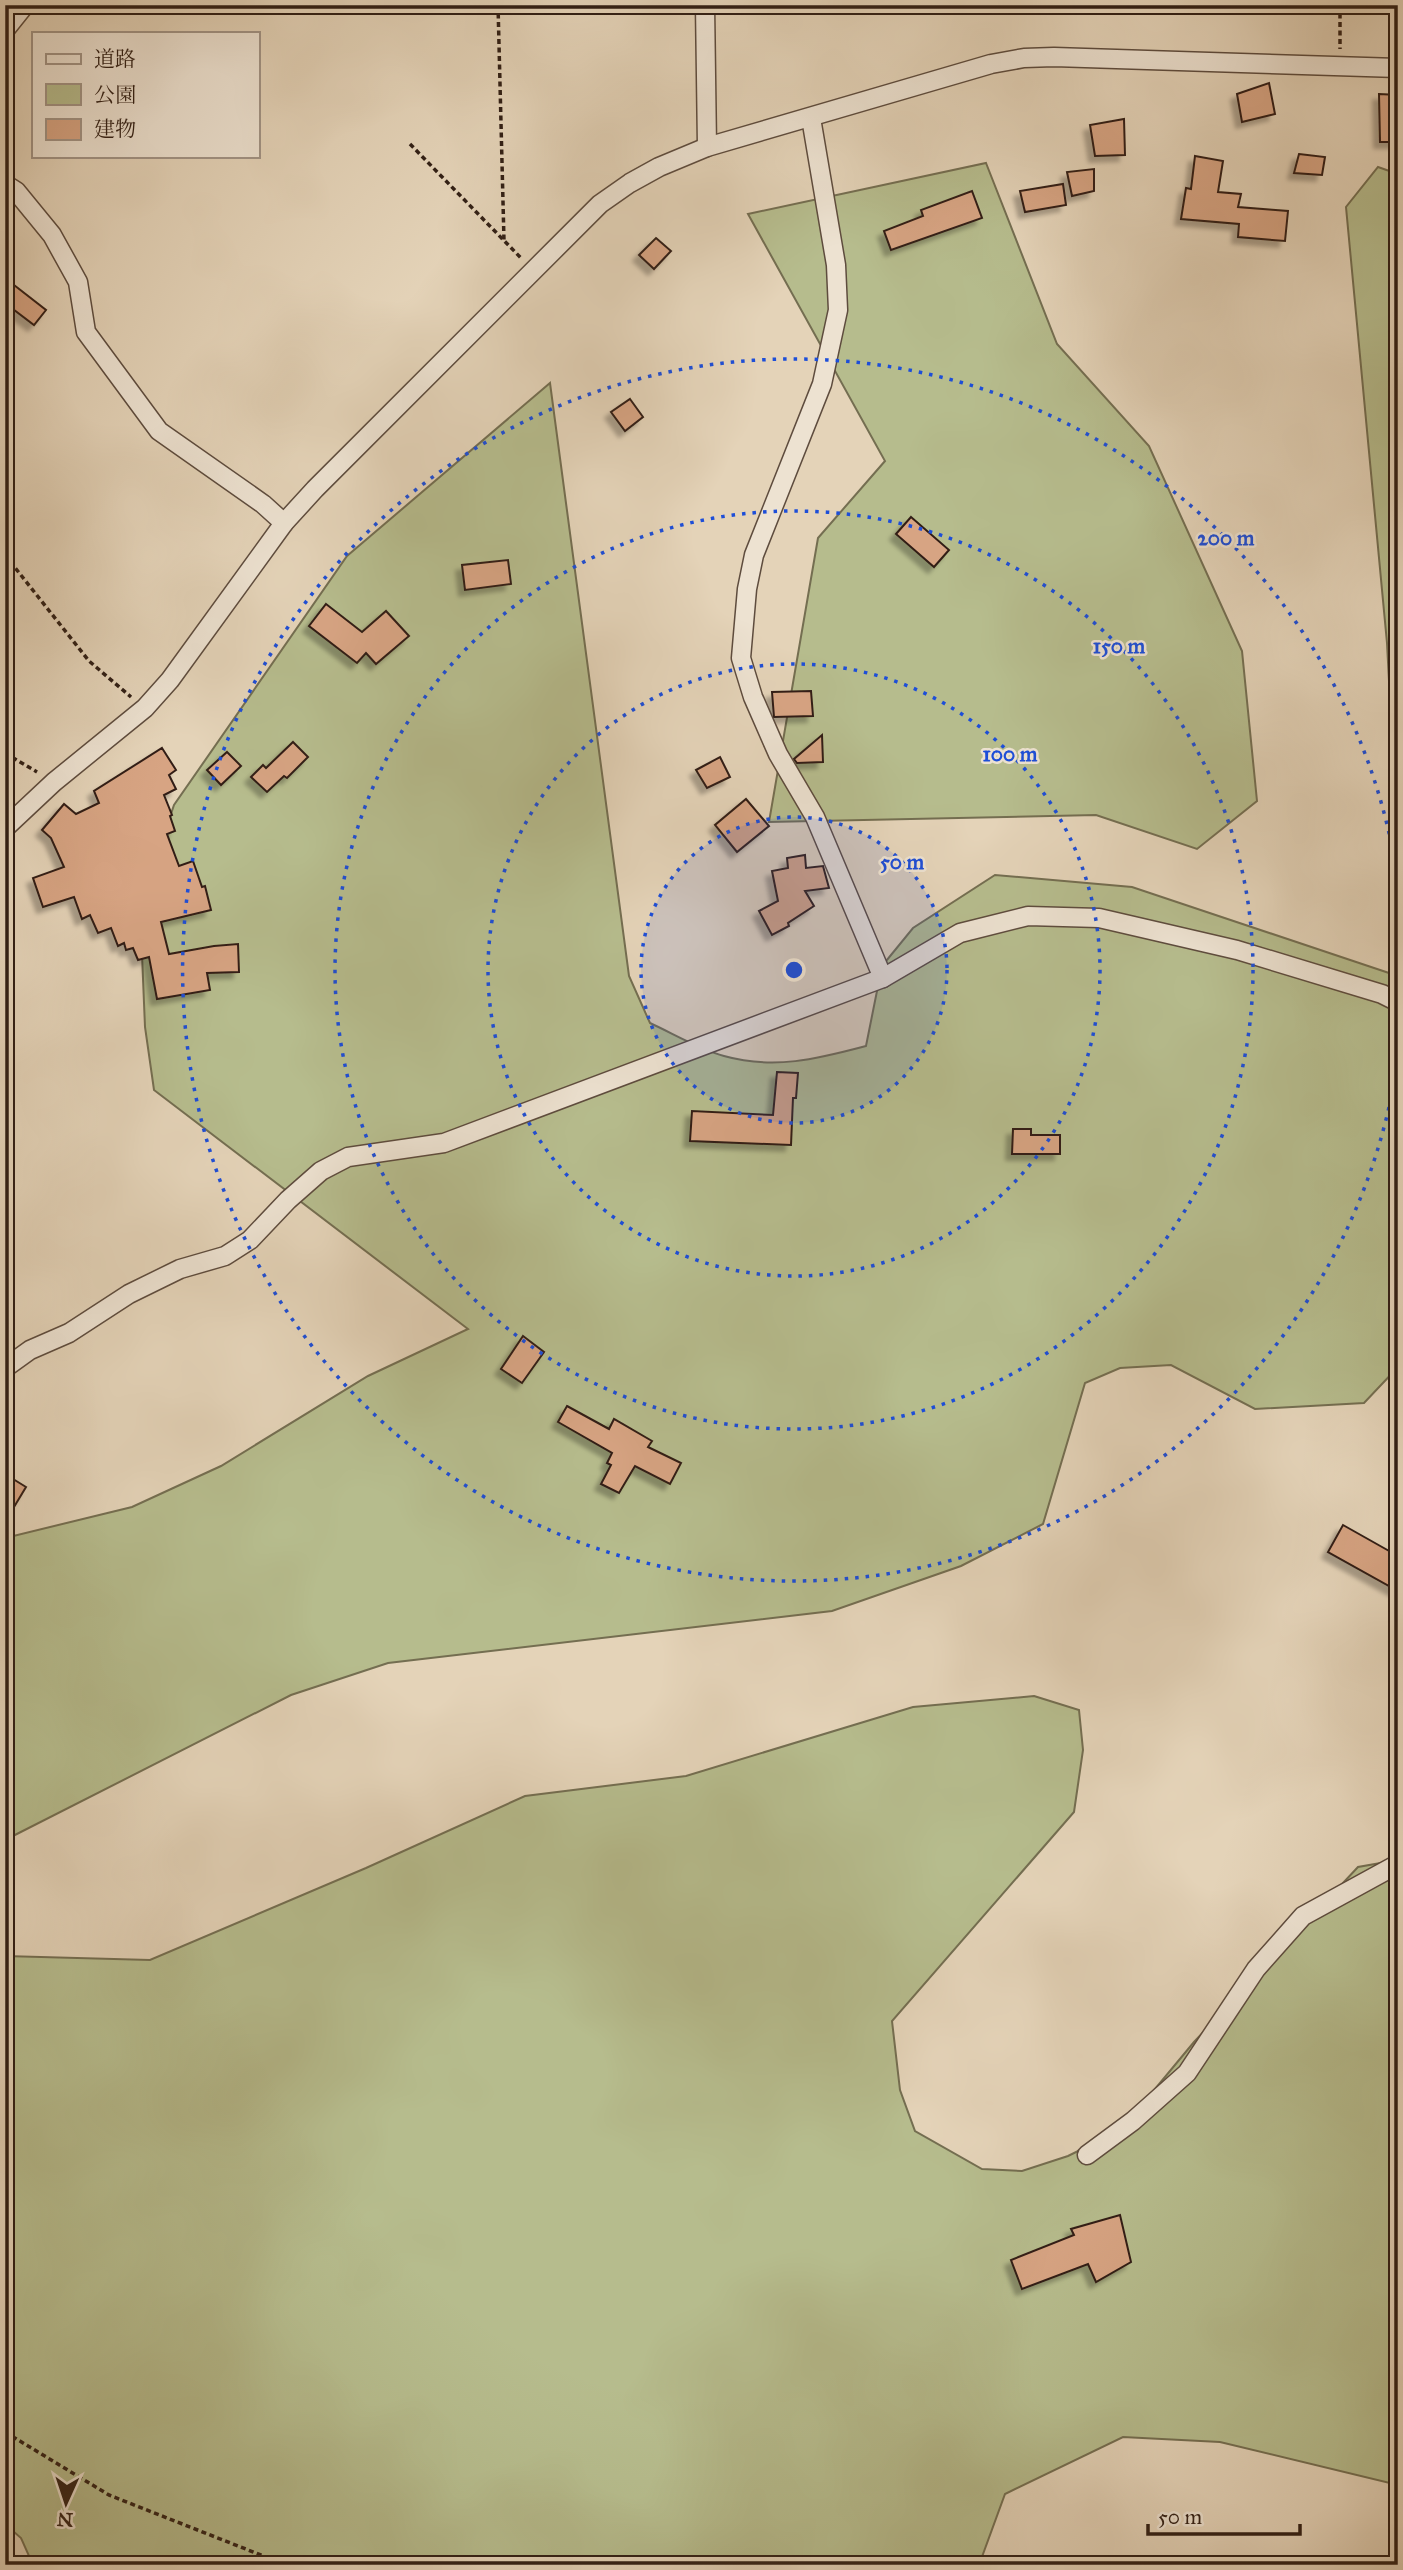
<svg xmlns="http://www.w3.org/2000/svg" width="1403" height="2570" viewBox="0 0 1403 2570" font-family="'IM FELL Great Primer','Noto Serif JP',serif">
<defs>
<filter id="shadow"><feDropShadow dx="-6" dy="6" stdDeviation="2" flood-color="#0004"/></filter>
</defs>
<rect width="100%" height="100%" fill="#e4d3b8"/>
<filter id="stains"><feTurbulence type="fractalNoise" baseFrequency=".00286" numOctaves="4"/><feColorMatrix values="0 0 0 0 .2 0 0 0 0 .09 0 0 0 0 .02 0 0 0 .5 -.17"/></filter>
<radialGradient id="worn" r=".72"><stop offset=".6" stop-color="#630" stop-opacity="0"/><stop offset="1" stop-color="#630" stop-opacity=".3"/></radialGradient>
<g fill="#b6bc8d" stroke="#746e51" stroke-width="2">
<polygon points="986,163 1057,344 1149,446 1242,651 1257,801 1197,849 1096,815 769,822 818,538 885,461 748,214"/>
<polygon points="1378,167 1398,174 1398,725 1391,719 1387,643 1346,207"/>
<path d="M550,383l79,593 21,47c24,11 49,26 74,33 50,14 93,3 142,-10l16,-80 31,-38 82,-53 137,12 266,89v391l-34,36 -109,6 -84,-44 -51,3 -35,15 -42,141 -82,42 -129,45 -444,52 -97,32 -286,145v-302l127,-31 89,-41 147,-90 100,-47 -314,-239 -9,-63 -5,-121 34,-101 173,-249z"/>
<polygon points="1034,1696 1079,1710 1083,1750 1074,1812 892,2021 900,2090 915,2131 982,2169 1022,2171 1068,2156 1121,2130 1194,2042 1358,1867 1398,1860 1398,2485 1220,2442 1123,2437 1005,2494 979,2565 33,2565 21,2538 5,2524 5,1956 150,1960 366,1868 525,1796 686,1776 913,1707"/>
</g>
<g fill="#d7a483" stroke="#311f15" stroke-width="2" filter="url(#shadow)">
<polygon points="1269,83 1275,114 1242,122 1237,94"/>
<polygon points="1379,94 1398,95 1398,142 1380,142"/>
<polygon points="1124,119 1125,155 1095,156 1090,125"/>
<polygon points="1299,154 1325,157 1322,175 1294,173"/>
<polygon points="1195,156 1223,161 1218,192 1241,194 1238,207 1288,211 1285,241 1238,237 1239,224 1181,219 1186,188 1191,189"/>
<polygon points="1094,169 1094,191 1072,196 1067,172"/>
<polygon points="1063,184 1066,205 1025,212 1020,191"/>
<polygon points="972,191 982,218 891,250 884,231 923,216 921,210"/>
<polygon points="656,238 671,251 654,269 639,255"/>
<polygon points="5,278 46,310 34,325 5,303"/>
<polygon points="630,399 643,417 625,431 611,412"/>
<polygon points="911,517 949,550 934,567 896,534"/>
<polygon points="508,560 511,584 465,590 462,565"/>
<polygon points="326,604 362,632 386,611 409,636 376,664 366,653 357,663 309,626"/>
<polygon points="811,691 813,716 774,717 772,692"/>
<polygon points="822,735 823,762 797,763 794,759"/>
<polygon points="293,742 308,757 287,778 284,776 267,792 251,777 263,765 266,768"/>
<polygon points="162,748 176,770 169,775 176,789 164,795 172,815 170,816 175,831 167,834 179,866 193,861 202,887 205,886 211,910 161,922 169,954 214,946 238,944 239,972 207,973 210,990 157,999 149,957 138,960 133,948 126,950 124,943 118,946 111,928 98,933 90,915 82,919 74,897 43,907 33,878 64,867 51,838 42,830 64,804 76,814 99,803 94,791"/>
<polygon points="227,752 241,766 221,785 207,770"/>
<polygon points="720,757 730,777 707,788 696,770"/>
<polygon points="746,799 769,826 737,852 715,825"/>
<polygon points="805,855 806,868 823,866 829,888 805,891 814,906 788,923 789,926 772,935 759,911 778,901 772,871 788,868 787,858"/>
<polygon points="777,1072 798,1073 796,1098 793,1098 791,1145 690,1141 692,1111 773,1115"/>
<polygon points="1013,1129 1031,1129 1031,1135 1060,1135 1060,1154 1012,1154"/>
<polygon points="523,1336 544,1352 522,1383 501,1369"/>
<polygon points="567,1406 609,1429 614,1419 652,1441 648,1447 681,1463 670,1484 635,1466 619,1493 601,1484 611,1465 607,1463 612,1453 558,1422"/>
<polygon points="5,1474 26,1487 5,1522"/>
<polygon points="1343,1525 1398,1556 1398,1591 1328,1552"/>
<polygon points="1120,2215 1131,2262 1096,2282 1088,2264 1022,2289 1011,2260 1074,2235 1071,2229"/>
</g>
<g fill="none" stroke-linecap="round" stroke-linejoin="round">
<g stroke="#5e4c3e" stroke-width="21">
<g id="minor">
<polyline points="705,5 707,147"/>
<polyline points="5,30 25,5"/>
<polyline points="811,118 836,265 838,310 822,384 754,555 747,589 741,658 753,697 778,754 815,817 883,978"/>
<polyline points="5,184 16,191 52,235 78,282 86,332 159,431 263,504 284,523"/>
<polyline points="5,828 54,782 145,708 170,680 284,523 315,489 600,204 630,183 659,167 707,147 991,64 1024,58 1054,57 1398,68"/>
<polyline points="5,1368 30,1350 69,1333 129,1294 180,1269 225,1256 250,1240 288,1200 321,1171 348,1157 444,1143 883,978 960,933 1028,916 1099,918 1237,950 1382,994 1398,1002"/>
<polyline points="1087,2155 1133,2121 1187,2073 1256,1969 1303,1916 1398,1864"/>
</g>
</g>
<g stroke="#311f15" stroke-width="3.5" stroke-dasharray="5 3.5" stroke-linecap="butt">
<polyline points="498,5 504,241"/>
<polyline points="1340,5 1340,49"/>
<polyline points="410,144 521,258"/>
<polyline points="5,555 89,661 131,697"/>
<polyline points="5,753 37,772"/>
<polyline points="5,2432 109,2495 276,2561 279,2565"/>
</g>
<use href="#minor" stroke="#ede2d1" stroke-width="18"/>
</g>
<circle cx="794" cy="970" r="153" fill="#1d4ed8" fill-opacity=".12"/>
<g fill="none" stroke="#1d4ed8" stroke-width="3.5" stroke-dasharray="3.5 7">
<circle cx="794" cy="970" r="153"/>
<circle cx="794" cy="970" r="306"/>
<circle cx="794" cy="970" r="459"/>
<path d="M1397 1066A611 611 0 1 1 1397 874"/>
</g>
<circle cx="794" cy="970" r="10" fill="#1d4ed8" stroke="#ede2d1" stroke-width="3.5"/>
<g font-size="21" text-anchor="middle" font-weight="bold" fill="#1d4ed8" stroke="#ede2d1" stroke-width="5" stroke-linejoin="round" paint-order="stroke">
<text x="1226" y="545">200 m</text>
<text x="1119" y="653">150 m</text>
<text x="1010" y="761">100 m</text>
<text x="902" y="869">50 m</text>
</g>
<rect width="1403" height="2570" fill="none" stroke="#e4d3b8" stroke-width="28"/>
<rect x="7" y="7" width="1389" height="2556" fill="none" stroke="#311f15" stroke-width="3.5"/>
<rect x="14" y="14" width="1375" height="2542" fill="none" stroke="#311f15" stroke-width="2"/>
<rect x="32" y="32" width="228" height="126" fill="#ede2d1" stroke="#a29486" stroke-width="2"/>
<rect x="46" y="54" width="35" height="10" fill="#ede2d1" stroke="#a29486" stroke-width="2"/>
<text x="94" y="66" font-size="21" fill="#311f15">道路</text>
<rect x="46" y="84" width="35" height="21" fill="#b6bc8d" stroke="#a29486" stroke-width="2"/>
<text x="94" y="102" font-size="21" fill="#311f15">公園</text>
<rect x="46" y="119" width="35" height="21" fill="#d7a483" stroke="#a29486" stroke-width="2"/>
<text x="94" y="136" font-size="21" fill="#311f15">建物</text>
<g transform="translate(66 2503) rotate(183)" stroke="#ede2d1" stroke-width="5" paint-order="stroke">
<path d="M0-5L12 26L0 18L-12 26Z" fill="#311f15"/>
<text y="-10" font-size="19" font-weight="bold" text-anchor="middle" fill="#311f15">N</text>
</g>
<path d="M1148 2524v10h152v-10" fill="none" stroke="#311f15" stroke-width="3.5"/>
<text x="1158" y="2524" font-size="21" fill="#311f15" stroke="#ede2d1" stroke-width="5" paint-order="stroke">50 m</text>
<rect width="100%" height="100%" filter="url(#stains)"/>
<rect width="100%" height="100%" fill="url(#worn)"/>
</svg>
